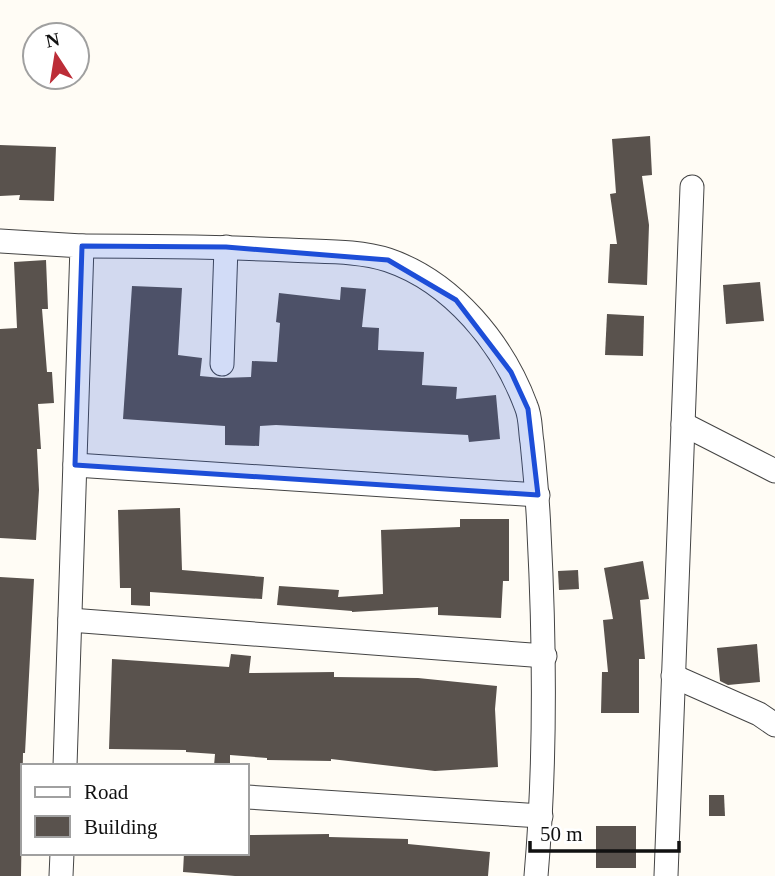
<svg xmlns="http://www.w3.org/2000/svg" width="775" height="876" viewBox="0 0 775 876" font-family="'Times New Roman',serif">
<rect width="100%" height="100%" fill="#fffcf5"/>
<g fill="#59524d">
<polygon points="650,136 652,175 642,176 649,225 647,285 608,283 610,244 617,244 610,194 616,193 612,139"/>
<polygon points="0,145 56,147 54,201 19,200 20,195 0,196"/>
<polygon points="46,260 48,309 42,309 47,372 52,372 54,403 38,404 41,449 37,449 39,490 36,540 0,538 0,329 17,328 14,262"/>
<polygon points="760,282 764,321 726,324 723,285"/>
<polygon points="132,286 182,288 178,355 202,358 200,376 222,378 251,377 252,361 277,362 280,323 276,322 279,293 340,300 341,287 366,289 362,327 379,328 378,350 424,352 422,385 457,387 456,399 496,395 500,439 469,442 468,435 276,425 260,426 259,446 225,445 225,426 123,419"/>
<polygon points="607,314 644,316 643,356 605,355"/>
<polygon points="180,508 182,570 264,577 262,599 150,592 150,606 131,605 131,588 120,588 118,510"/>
<polygon points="460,519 509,519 509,581 503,581 501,618 438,615 438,607 352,612 352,611 277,605 279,586 339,590 338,597 383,594 381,530 460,527"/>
<polygon points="643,561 649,599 640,600 645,659 639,659 639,713 601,713 602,672 608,672 603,620 613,619 604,568"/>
<polygon points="578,570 579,589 559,590 558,571"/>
<polygon points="0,577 34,579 25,753 23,753 21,876 0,876"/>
<polygon points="757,644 760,682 728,685 720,681 717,648"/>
<polygon points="231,654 251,656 249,673 334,672 334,677 418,678 497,686 495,709 498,767 435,771 331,759 331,761 267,760 267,758 230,755 230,766 214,766 215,754 186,752 186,750 109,749 112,659 229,667"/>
<polygon points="709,795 724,795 725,816 709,816"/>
<rect x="596" y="826" width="40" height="42"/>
<polygon points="329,834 329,837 408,839 408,844 490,852 488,876 235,876 183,872 184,853 247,853 247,835"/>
</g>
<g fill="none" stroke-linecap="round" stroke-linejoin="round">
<g stroke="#444" stroke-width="25">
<g id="minor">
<polyline points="0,241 82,246 65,766"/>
<path d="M82,246c69,0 137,1 206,4 33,2 69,0 100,10 65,22 115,84 138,146 5,11 4,25 6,36 3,30 6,60 7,90 6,115 7,229 -3,344"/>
<polyline points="222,364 226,247"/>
<polyline points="683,424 775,471"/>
<polyline points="75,465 538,495"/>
<polyline points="70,620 545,656"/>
<polyline points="673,676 759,714 775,725"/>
<polyline points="247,797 541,816"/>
<polyline points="61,876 62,853"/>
<polyline points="666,876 692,187"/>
</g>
</g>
<use href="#minor" stroke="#fff" stroke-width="23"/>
</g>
<path fill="#1d4ed8" fill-opacity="0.2" stroke="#1d4ed8" stroke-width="5" stroke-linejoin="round" d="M82,246l144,1 162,13 68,40 55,72 17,37 10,86 -463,-30z"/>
<rect x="21" y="764" width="228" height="91" fill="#ffffff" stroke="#a0a0a0" stroke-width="2"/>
<rect x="35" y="787" width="35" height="10" fill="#ffffff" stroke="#a0a0a0" stroke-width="2"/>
<text x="84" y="799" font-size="21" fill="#111111">Road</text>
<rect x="35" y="816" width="35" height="21" fill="#59524d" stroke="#a0a0a0" stroke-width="2"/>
<text x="84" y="834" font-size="21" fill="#111111">Building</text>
<g transform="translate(56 56) rotate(348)"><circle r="33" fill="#ffffff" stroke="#a0a0a0" stroke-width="2"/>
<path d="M0-5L12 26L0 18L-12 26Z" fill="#bc2d37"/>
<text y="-10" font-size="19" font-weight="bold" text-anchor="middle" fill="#111111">N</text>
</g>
<path d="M530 841v10h149v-10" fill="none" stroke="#111111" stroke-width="3.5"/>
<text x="540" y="841" font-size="21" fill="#111111" stroke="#ffffff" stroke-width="5" paint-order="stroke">50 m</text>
</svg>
